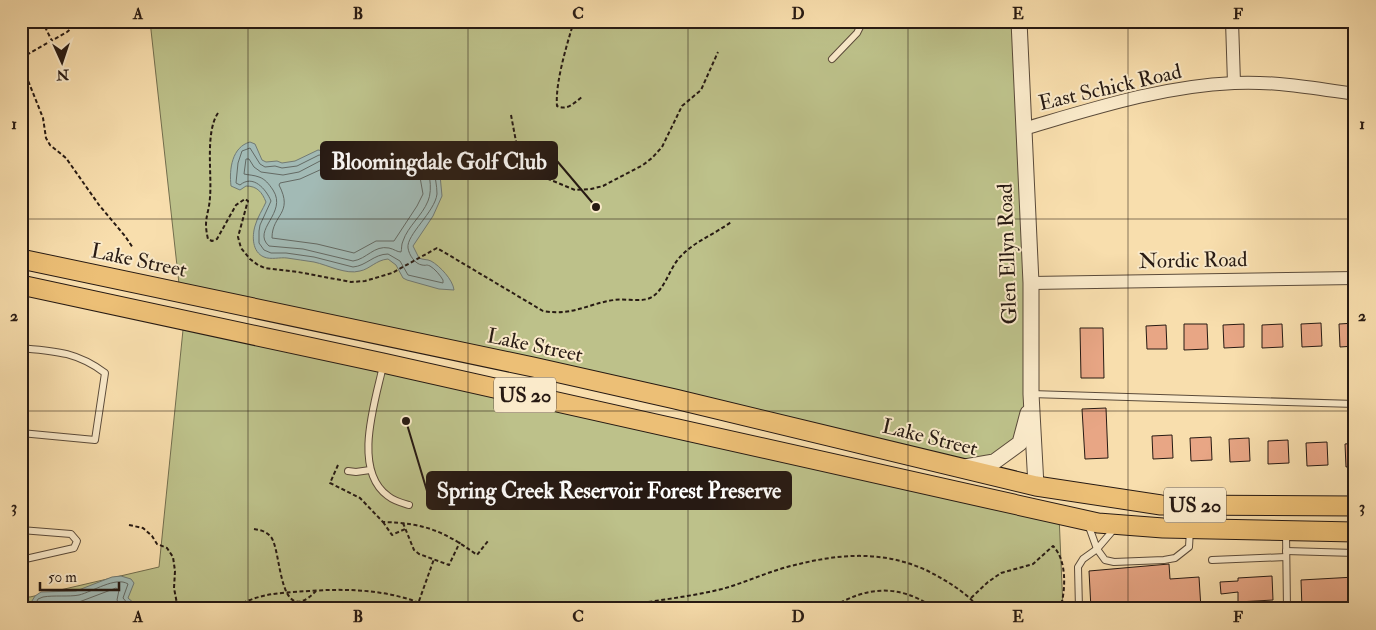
<svg xmlns="http://www.w3.org/2000/svg" width="1376" height="630" viewBox="0 0 1376 630" font-family="'IM FELL Double Pica',serif">
<rect width="100%" height="100%" fill="#f8dead"/>
<filter id="stains"><feTurbulence type="fractalNoise" baseFrequency=".004" numOctaves="4"/><feColorMatrix values="0 0 0 0 .2 0 0 0 0 .09 0 0 0 0 .02 0 0 0 .5 -.17"/></filter>
<radialGradient id="worn" r=".72"><stop offset=".6" stop-color="#630" stop-opacity="0"/><stop offset="1" stop-color="#630" stop-opacity=".3"/></radialGradient>
<g fill="#bdc18a" stroke="#726e4e">
<path d="M150,21h864c5,107 13,213 12,319 0,30 5,67 -9,94 -10,21 -35,25 -55,29l-782,-170z"/>
<polygon points="184,320 1059,515 1063,609 21,609 21,596 30,597 159,567"/>
</g>
<g fill="#a2bab5" stroke="#717a74">
<path d="M250,142l5,2 7,16 4,2 11,-1 5,2 13,-2 23,-11 36,6 34,-12 13,-2 20,2 8,5 7,8 4,18 2,21 -9,20 -20,30 6,12c4,2 8,1 12,3 9,5 22,19 23,29l-15,-1 -32,-9 -4,-2 -7,-13 -8,-6c-12,1 -18,10 -28,12 -14,4 -32,-6 -46,-9 -9,-1 -18,-3 -27,-4 -7,-1 -16,2 -23,-1 -12,-5 -12,-21 -9,-31 2,-8 8,-17 11,-24 -4,-10 -9,-16 -20,-16l-6,4 -9,-4c-2,-17 1,-39 19,-44z"/>
<polygon points="121,576 131,579 134,583 128,598 135,604 133,609 27,609 35,596 41,592 76,591 112,577"/>
</g>
<g fill="none" stroke-linecap="round" stroke-linejoin="round">
<g stroke="#646a64" stroke-width="1">
<path d="M401,147c16,0 28,4 32,21 2,8 4,18 4,26 -2,18 -31,41 -29,54 1,7 7,16 14,17 6,1 3,-1 8,1 5,3 10,9 13,14v3l-35,-8 -8,-14 -12,-7c-14,0 -22,12 -35,13l-39,-10 -28,-4h-15l-7,-3 -5,-7v-12l1,-6 11,-24c-5,-12 -18,-27 -31,-16l-4,-2 2,-20 4,-12 8,-3 10,16 5,3 10,-1 7,2 15,-2 22,-11 35,6 35,-12z"/>
<path d="M401,153c6,0 14,0 19,4 10,8 13,33 8,44 -6,15 -20,25 -25,40 -2,4 -1,8 -2,11 -4,0 -7,-3 -12,-4 -15,-3 -22,11 -36,13l-50,-12 -34,-3c-18,-16 19,-33 4,-56 -4,-6 -8,-11 -14,-13 -5,-2 -11,-2 -15,-3l2,-15h3l5,8 7,5 22,3 16,-3 21,-11 35,6 11,-2 24,-10z"/>
<path d="M402,161l12,1 4,4 5,28 -6,12 -23,35h-18l-22,12 -37,-9 -45,-6c0,-24 22,-24 7,-53l1,-2 20,-4 22,-10c11,2 23,7 35,6 16,-2 29,-12 45,-14z"/>
<path d="M33,609l5,-10 5,-2c11,-2 26,0 36,-2 13,-3 37,-19 49,-11l-5,14 6,7v4"/>
<polyline points="40,609 45,603 79,602 116,588 119,590 117,600 122,609"/>
</g>
</g>
<g fill="#e8a685" stroke="#271a13">
<polygon points="1321,323 1322,346 1302,347 1301,324"/>
<polygon points="1355,323 1355,346 1340,347 1339,324"/>
<polygon points="1184,324 1207,324 1208,349 1184,350"/>
<polygon points="1244,324 1244,347 1224,348 1223,325"/>
<polygon points="1282,324 1283,347 1262,348 1262,325"/>
<polygon points="1166,325 1167,349 1147,349 1146,326"/>
<polygon points="1080,328 1103,328 1104,378 1081,378"/>
<polygon points="1106,408 1108,458 1085,459 1082,409"/>
<polygon points="1172,435 1173,458 1153,459 1152,436"/>
<polygon points="1211,437 1212,460 1191,461 1190,438"/>
<polygon points="1249,438 1250,461 1230,462 1229,439"/>
<polygon points="1288,440 1289,463 1268,464 1268,441"/>
<polygon points="1327,442 1328,465 1307,466 1306,443"/>
<polygon points="1355,443 1355,466 1346,467 1345,444"/>
<polygon points="1169,564 1170,579 1199,577 1201,609 1091,609 1089,571"/>
<polygon points="1272,576 1273,600 1238,602 1238,592 1221,594 1220,582 1238,581 1238,578"/>
<polygon points="1355,577 1355,609 1302,609 1301,580"/>
</g>
<g fill="none" stroke-linecap="round" stroke-linejoin="round">
<g stroke="#5b4b3a" stroke-width="8">
<g id="service">
<polyline points="832,59 857,33 863,21"/>
<path d="M21,348c34,3 56,4 84,25l-10,67 -74,-7"/>
<path d="M383,366c-8,36 -31,104 5,130 6,5 14,7 21,9"/>
<polyline points="1031,394 1355,404"/>
<polyline points="348,471 356,472 370,470"/>
<polyline points="1088,524 1097,549 1115,528"/>
<polyline points="21,530 71,534 77,541 74,548 21,560"/>
<polyline points="1286,533 1287,609"/>
<polyline points="1286,551 1355,553"/>
<polyline points="1212,560 1286,557"/>
<polyline points="1079,609 1078,567 1083,559 1097,549 1105,560 1114,562 1164,560 1175,558 1189,547 1190,530"/>
</g>
</g>
<g stroke="#5b4b3a" stroke-width="14">
<g id="minor">
<polyline points="1232,21 1234,83"/>
<path d="M1023,129c69,-20 139,-43 211,-46 40,-2 81,5 121,11"/>
<polyline points="1031,283 1355,278"/>
</g>
</g>
<g stroke="#5b4b3a" stroke-width="17">
<g id="tertiary">
<polyline points="1019,21 1031,283 1031,394 1036,486"/>
<polyline points="965,467 994,462 1020,443 1028,413"/>
</g>
</g>
<g stroke="#271a13" stroke-width="21">
<g id="primary">
<polyline points="21,259 533,367 675,399 1036,486 1161,505 1355,506"/>
<polyline points="21,285 383,363 1098,523 1163,528 1355,532"/>
</g>
</g>
<g stroke="#271a13" stroke-width="2" stroke-dasharray="4 2.5" stroke-linecap="butt">
<polyline points="42,21 52,41"/>
<path d="M574,21c-7,23 -19,62 -17,85 10,5 17,-3 25,-9"/>
<polyline points="21,58 67,32 80,21"/>
<polyline points="21,63 43,118 46,138 50,145 66,158 99,205 125,236 133,248"/>
<path d="M218,113c-13,19 -6,61 -8,84 -1,18 -7,21 -2,42l4,2 5,-2 19,-34 9,-6 3,2 -1,3 -9,33 3,11 9,11 8,6 7,3 33,4 53,10 14,-1 27,-8 45,-25 106,63c30,5 44,-7 71,-11 12,-2 28,3 38,-3 14,-9 17,-29 29,-41 14,-15 34,-22 50,-34"/>
<polyline points="511,115 518,152 524,162 541,176 575,190 591,189 603,186 643,165 652,158 662,147 682,106 701,90 718,52"/>
<path d="M338,465l-8,18 30,15 23,24c41,1 61,9 94,33l11,-14"/>
<polyline points="383,522 392,535 405,529"/>
<polyline points="403,523 414,550 419,554 449,565 460,542"/>
<polyline points="129,525 143,528 152,536 157,544 167,548 173,557 175,571 174,588 178,609"/>
<path d="M254,529c6,1 12,2 17,8 11,14 7,93 45,54"/>
<path d="M971,598l17,-16 13,-9 32,-9 20,-18c14,14 13,44 7,63"/>
<polyline points="419,601 434,559"/>
<polyline points="553,605 553,609"/>
<path d="M231,609c28,-16 47,-16 78,-18 44,-3 85,-1 125,18"/>
<path d="M610,609c37,-8 75,-11 112,-20 22,-6 43,-16 65,-22 49,-13 94,-18 141,4 19,10 38,21 52,38"/>
<path d="M829,609c38,-23 69,-26 107,0"/>
</g>
<use href="#service" stroke="#faeaca" stroke-width="6"/>
<use href="#minor" stroke="#faeaca" stroke-width="12"/>
<use href="#tertiary" stroke="#faeaca" stroke-width="15"/>
<use href="#primary" stroke="#ecbf76" stroke-width="19"/>
</g>
<path fill="none" stroke="#271a13" stroke-width="1" stroke-opacity="0.55" d="M248,21v588M468,21v588M688,21v588M908,21v588M1128,21v588M21,219h1334M21,411h1334"/>
<g text-anchor="middle" stroke-width="4" stroke-linejoin="round" paint-order="stroke">
<g fill="#faeaca" stroke="#66584a" stroke-width="1">
<rect x="494" y="377.5" width="62" height="35" rx="4"/>
<rect x="1164" y="487.5" width="62" height="35" rx="4"/>
</g>
<g font-size="20" font-weight="bold" fill="#271a13">
<text x="525" y="402">US 20</text>
<text x="1195" y="512">US 20</text>
</g>
<g font-size="21" fill="#271a13" stroke="#faeaca">
<text transform="translate(1110 87) rotate(-13)" y="7">East Schick Road</text>
<text transform="translate(1007 254) rotate(-92)" y="7">Glen Ellyn Road</text>
<text transform="translate(139 260) rotate(12)" y="7">Lake Street</text>
<text transform="translate(1193 260) rotate(-1)" y="7">Nordic Road</text>
<text transform="translate(535 345) rotate(12)" y="7">Lake Street</text>
<text transform="translate(930 437) rotate(14)" y="7">Lake Street</text>
</g>
</g>
<path fill="none" stroke="#271a13" stroke-width="2" d="M596 207L557 161M406 421L427 491"/>
<g fill="#271a13" stroke="#faeaca" stroke-width="2">
<circle cx="596" cy="207" r="5"/>
<circle cx="406" cy="421" r="5"/>
</g>
<g fill="#271a13" stroke="#271a13" stroke-width="2">
<rect x="321" y="142" width="236" height="37" rx="5"/>
<rect x="427" y="472" width="364" height="37" rx="5"/>
</g>
<g font-size="22" text-anchor="middle" font-weight="bold" fill="#fff">
<text x="439" y="169">Bloomingdale Golf Club</text>
<text x="609" y="498">Spring Creek Reservoir Forest Preserve</text>
</g>
<rect width="1376" height="630" fill="none" stroke="#f8dead" stroke-width="55"/>
<g transform="translate(62 62) rotate(177)" stroke="#faeaca" stroke-width="4" paint-order="stroke">
<path d="M0-4L9 19L0 12L-9 19Z" fill="#271a13"/>
<text y="-8" font-size="14" font-weight="bold" text-anchor="middle" fill="#271a13">N</text>
</g>
<path d="M40 582v8h79v-8" fill="none" stroke="#271a13" stroke-width="2.5"/>
<text x="48" y="582" font-size="15" fill="#271a13" stroke="#faeaca" stroke-width="4" paint-order="stroke">50 m</text>
<rect x="28" y="28" width="1320" height="574" fill="none" stroke="#271a13" stroke-width="2"/>
<g font-size="16" text-anchor="middle" font-weight="bold" fill="#271a13">
<text x="138" y="19">A</text>
<text x="358" y="19">B</text>
<text x="578" y="19">C</text>
<text x="798" y="19">D</text>
<text x="1018" y="19">E</text>
<text x="1238" y="19">F</text>
<text x="14" y="129">1</text>
<text x="1362" y="129">1</text>
<text x="14" y="321">2</text>
<text x="1362" y="321">2</text>
<text x="14" y="512">3</text>
<text x="1362" y="512">3</text>
<text x="138" y="622">A</text>
<text x="358" y="622">B</text>
<text x="578" y="622">C</text>
<text x="798" y="622">D</text>
<text x="1018" y="622">E</text>
<text x="1238" y="622">F</text>
</g>
<rect width="100%" height="100%" filter="url(#stains)"/>
<rect width="100%" height="100%" fill="url(#worn)"/>
</svg>
